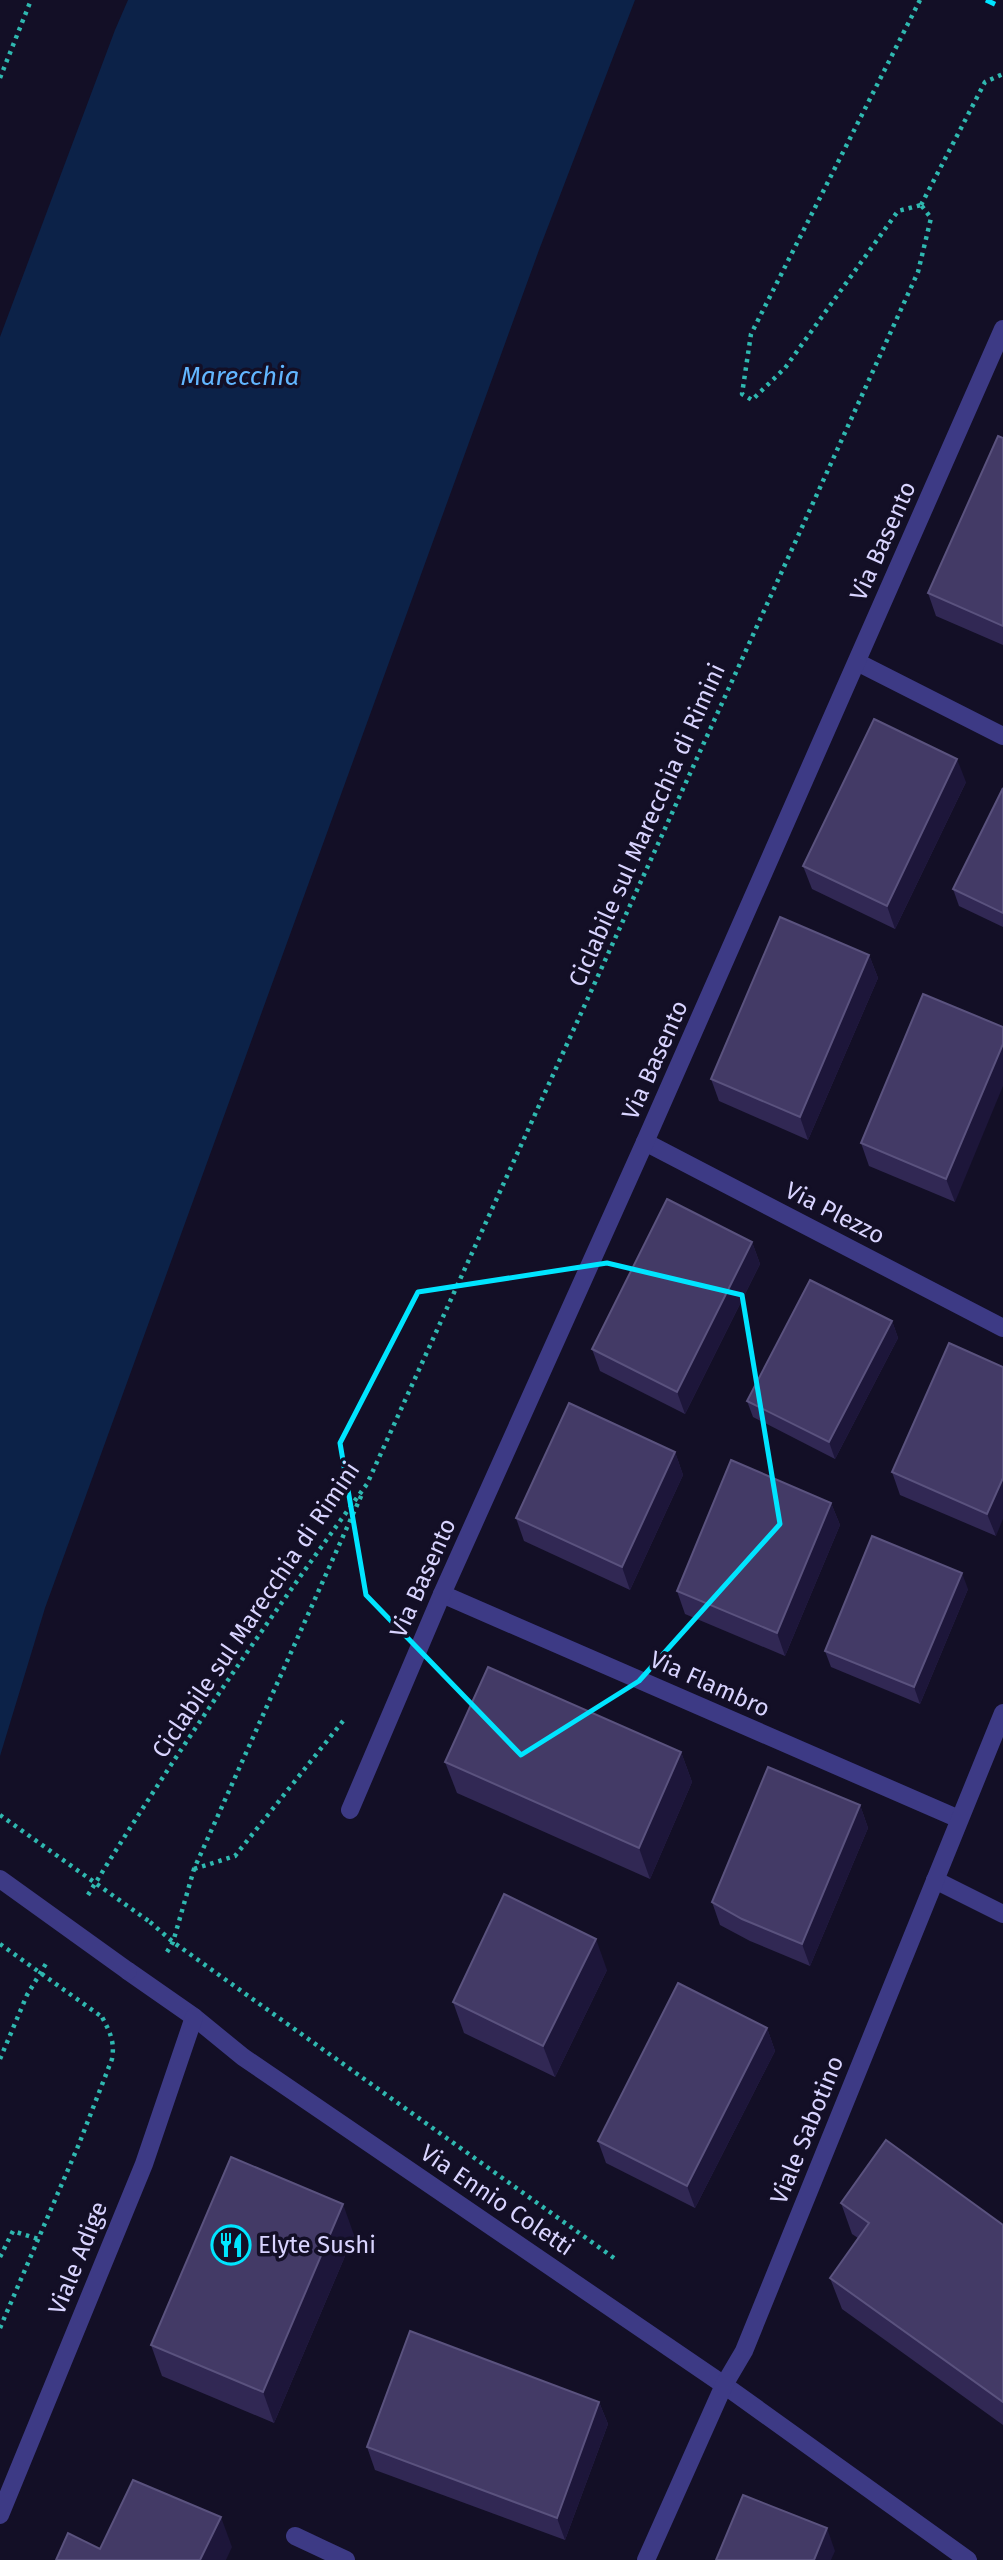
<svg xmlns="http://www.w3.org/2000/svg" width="1003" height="2560" viewBox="0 0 1003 2560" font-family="'Fira Sans',sans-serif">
<rect width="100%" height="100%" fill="#130f26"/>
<polygon fill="#0c2248" points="128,0 635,0 539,250 45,1608 0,1756 0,337 115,30"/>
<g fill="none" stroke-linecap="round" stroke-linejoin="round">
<g stroke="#2fb8b0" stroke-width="4.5" stroke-dasharray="3.5 5" stroke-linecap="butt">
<polyline points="920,0 751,334 742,394 752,400 785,368 898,211 921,205"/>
<polyline points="0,78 31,0"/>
<polyline points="921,205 985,82 1003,74"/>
<polyline points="194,1869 235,1856 343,1721"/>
<path d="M88,1895c87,-141 181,-277 279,-411l551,-1212 13,-54 -10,-13"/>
<polyline points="150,1922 173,1942 614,2258"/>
<polyline points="167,1952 173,1942 194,1869 362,1494"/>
<polyline points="0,2059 27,1995 47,1962"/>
<polyline points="0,2257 13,2231 38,2239"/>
<path d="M0,2328l79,-184 33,-85c3,-17 -2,-27 -10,-42"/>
</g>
<g stroke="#3d3a85" stroke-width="18">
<polyline points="857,662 1003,736"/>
<polyline points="645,1142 1003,1328"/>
<polyline points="442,1594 959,1819"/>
<polyline points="350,1810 442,1594 645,1142 1003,329"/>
<polyline points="935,1880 1003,1914"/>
<polyline points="128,1971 194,2017 243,2057 724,2385 968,2560"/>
<polyline points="0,2515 144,2164 194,2017"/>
<polyline points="295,2536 346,2560"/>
<polyline points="646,2560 724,2385 744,2351 1003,1713"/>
</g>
<polyline stroke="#00e5ff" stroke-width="5" stroke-dasharray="10 9" stroke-linecap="butt" points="986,0 1003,8"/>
<g stroke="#2fb8b0" stroke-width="4.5" stroke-dasharray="3.5 5" stroke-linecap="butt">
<polyline points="0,1815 150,1922"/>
<polyline points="0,1944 102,2017"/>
</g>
<polyline stroke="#3d3a85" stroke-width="18" points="0,1879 128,1971"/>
</g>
<g fill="#312854">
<polygon points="1003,438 1003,645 936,616 928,593"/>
<polygon points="966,782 895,929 812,889 803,866"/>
<polygon points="1003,788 1003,927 959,906 953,889"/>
<polygon points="869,955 878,978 808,1140 719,1101 711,1079"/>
<polygon points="923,994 955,1202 869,1166 861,1143"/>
<polygon points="752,1242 760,1264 685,1414 600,1371 592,1349"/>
<polygon points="892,1321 898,1338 835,1459 753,1417 747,1401"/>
<polygon points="949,1343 996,1536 900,1495 892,1472"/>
<polygon points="675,1452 683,1475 630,1590 524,1541 516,1518"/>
<polygon points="831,1503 840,1525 785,1656 685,1614 677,1591"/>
<polygon points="968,1589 920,1704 831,1667 825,1651"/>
<polygon points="681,1752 692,1782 650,1879 457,1793 445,1762"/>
<polygon points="860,1805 868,1828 810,1966 750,1941 720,1925 712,1902"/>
<polygon points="607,1970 555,2077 464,2033 453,2002"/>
<polygon points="767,2028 775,2051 695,2208 606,2163 598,2141"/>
<polygon points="841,2203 1003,2225 1003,2425 842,2309 830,2278 858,2238 852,2234"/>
<polygon points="354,2235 274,2423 162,2376 151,2345"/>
<polygon points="599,2402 608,2424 565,2540 375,2470 367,2447"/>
</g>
<g fill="#1d163a">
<polygon points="957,759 966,782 895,929 887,906"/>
<polygon points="869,955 878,978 808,1140 800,1117"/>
<polygon points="1003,1044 1003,1086 955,1202 946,1179"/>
<polygon points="752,1242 760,1264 685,1414 677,1392"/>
<polygon points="892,1321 898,1338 835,1459 829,1442"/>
<polygon points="675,1452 683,1475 630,1590 622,1567"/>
<polygon points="1003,1478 1003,1519 996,1536 987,1514"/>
<polygon points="831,1503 840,1525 785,1656 777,1633"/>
<polygon points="962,1573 968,1589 920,1704 914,1687"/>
<polygon points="681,1752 692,1782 650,1879 639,1848"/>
<polygon points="860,1805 868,1828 810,1966 802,1944"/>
<polygon points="596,1939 607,1970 555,2077 543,2046"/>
<polygon points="767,2028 775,2051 695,2208 687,2186"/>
<polygon points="343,2204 354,2235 274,2423 263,2392"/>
<polygon points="599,2402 608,2424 565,2540 557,2518"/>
<polygon points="221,2517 232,2547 226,2560 200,2560"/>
<polygon points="827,2528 835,2551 831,2560 814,2560"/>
</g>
<g fill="#433a66" stroke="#5a527e" stroke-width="2">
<polygon points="998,436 1003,438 1003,626 928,593"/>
<polygon points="874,719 957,759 887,906 803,866"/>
<polygon points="1003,788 1003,913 953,889"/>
<polygon points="780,917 869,955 800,1117 711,1079"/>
<polygon points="923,994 1003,1027 1003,1044 946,1179 861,1143"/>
<polygon points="667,1199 752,1242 677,1392 592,1349"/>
<polygon points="810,1280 892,1321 829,1442 747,1401"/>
<polygon points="949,1343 1003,1367 1003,1478 987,1514 892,1472"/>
<polygon points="569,1403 675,1452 622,1567 516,1518"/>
<polygon points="731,1460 831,1503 777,1633 677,1591"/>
<polygon points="872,1536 962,1573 914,1687 825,1651"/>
<polygon points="488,1667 681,1752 639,1848 445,1762"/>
<polygon points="768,1767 860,1805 802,1944 742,1919 712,1902"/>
<polygon points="504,1894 596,1939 543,2046 453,2002"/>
<polygon points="678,1983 767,2028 687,2186 598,2141"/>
<polygon points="886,2140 1003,2225 1003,2402 830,2278 869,2223 841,2203"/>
<polygon points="231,2157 343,2204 263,2392 151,2345"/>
<polygon points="410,2331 599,2402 557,2518 367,2447"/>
<polygon points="133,2480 221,2517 200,2560 56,2560 68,2533 100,2549"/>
<polygon points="743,2495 827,2528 814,2560 716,2560"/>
</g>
<path fill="none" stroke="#00e5ff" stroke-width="5" stroke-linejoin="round" d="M607,1263l135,32 38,229 -141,157 -118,74 -155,-160 -26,-152 78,-151z"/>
<defs>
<g id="restaurant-ring" transform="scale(2.0125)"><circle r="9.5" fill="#130f26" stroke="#00e5ff" stroke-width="1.5"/><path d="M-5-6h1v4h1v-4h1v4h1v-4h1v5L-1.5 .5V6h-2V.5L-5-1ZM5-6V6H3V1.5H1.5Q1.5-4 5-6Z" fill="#00e5ff"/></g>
</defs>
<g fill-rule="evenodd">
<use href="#restaurant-ring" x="231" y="2245"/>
</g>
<g text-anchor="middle" stroke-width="7" stroke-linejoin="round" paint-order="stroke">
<g font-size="24" fill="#d9d4ff" stroke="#130f26">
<text transform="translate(883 541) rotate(-66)" y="8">Via Basento</text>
<text transform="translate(647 825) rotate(-66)" y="8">Ciclabile sul Marecchia di Rimini</text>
<text transform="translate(655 1060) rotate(-66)" y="8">Via Basento</text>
<text transform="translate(835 1213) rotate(27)" y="8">Via Plezzo</text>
<text transform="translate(423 1578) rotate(-66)" y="8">Via Basento</text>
<text transform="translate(256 1610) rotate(-56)" y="8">Ciclabile sul Marecchia di Rimini</text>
<text transform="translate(710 1684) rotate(24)" y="8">Via Flambro</text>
<text transform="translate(807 2130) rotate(-68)" y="8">Viale Sabotino</text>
<text transform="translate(497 2200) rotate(34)" y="8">Via Ennio Coletti</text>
<text transform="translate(78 2258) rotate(-68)" y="8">Viale Adige</text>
</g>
<g font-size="24" fill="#d9d4ff" stroke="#130f26" text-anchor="start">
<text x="258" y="2253">Elyte Sushi</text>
</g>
<g font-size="26" font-style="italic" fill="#62b6ff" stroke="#130f26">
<text x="240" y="385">Marecchia</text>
</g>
</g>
</svg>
